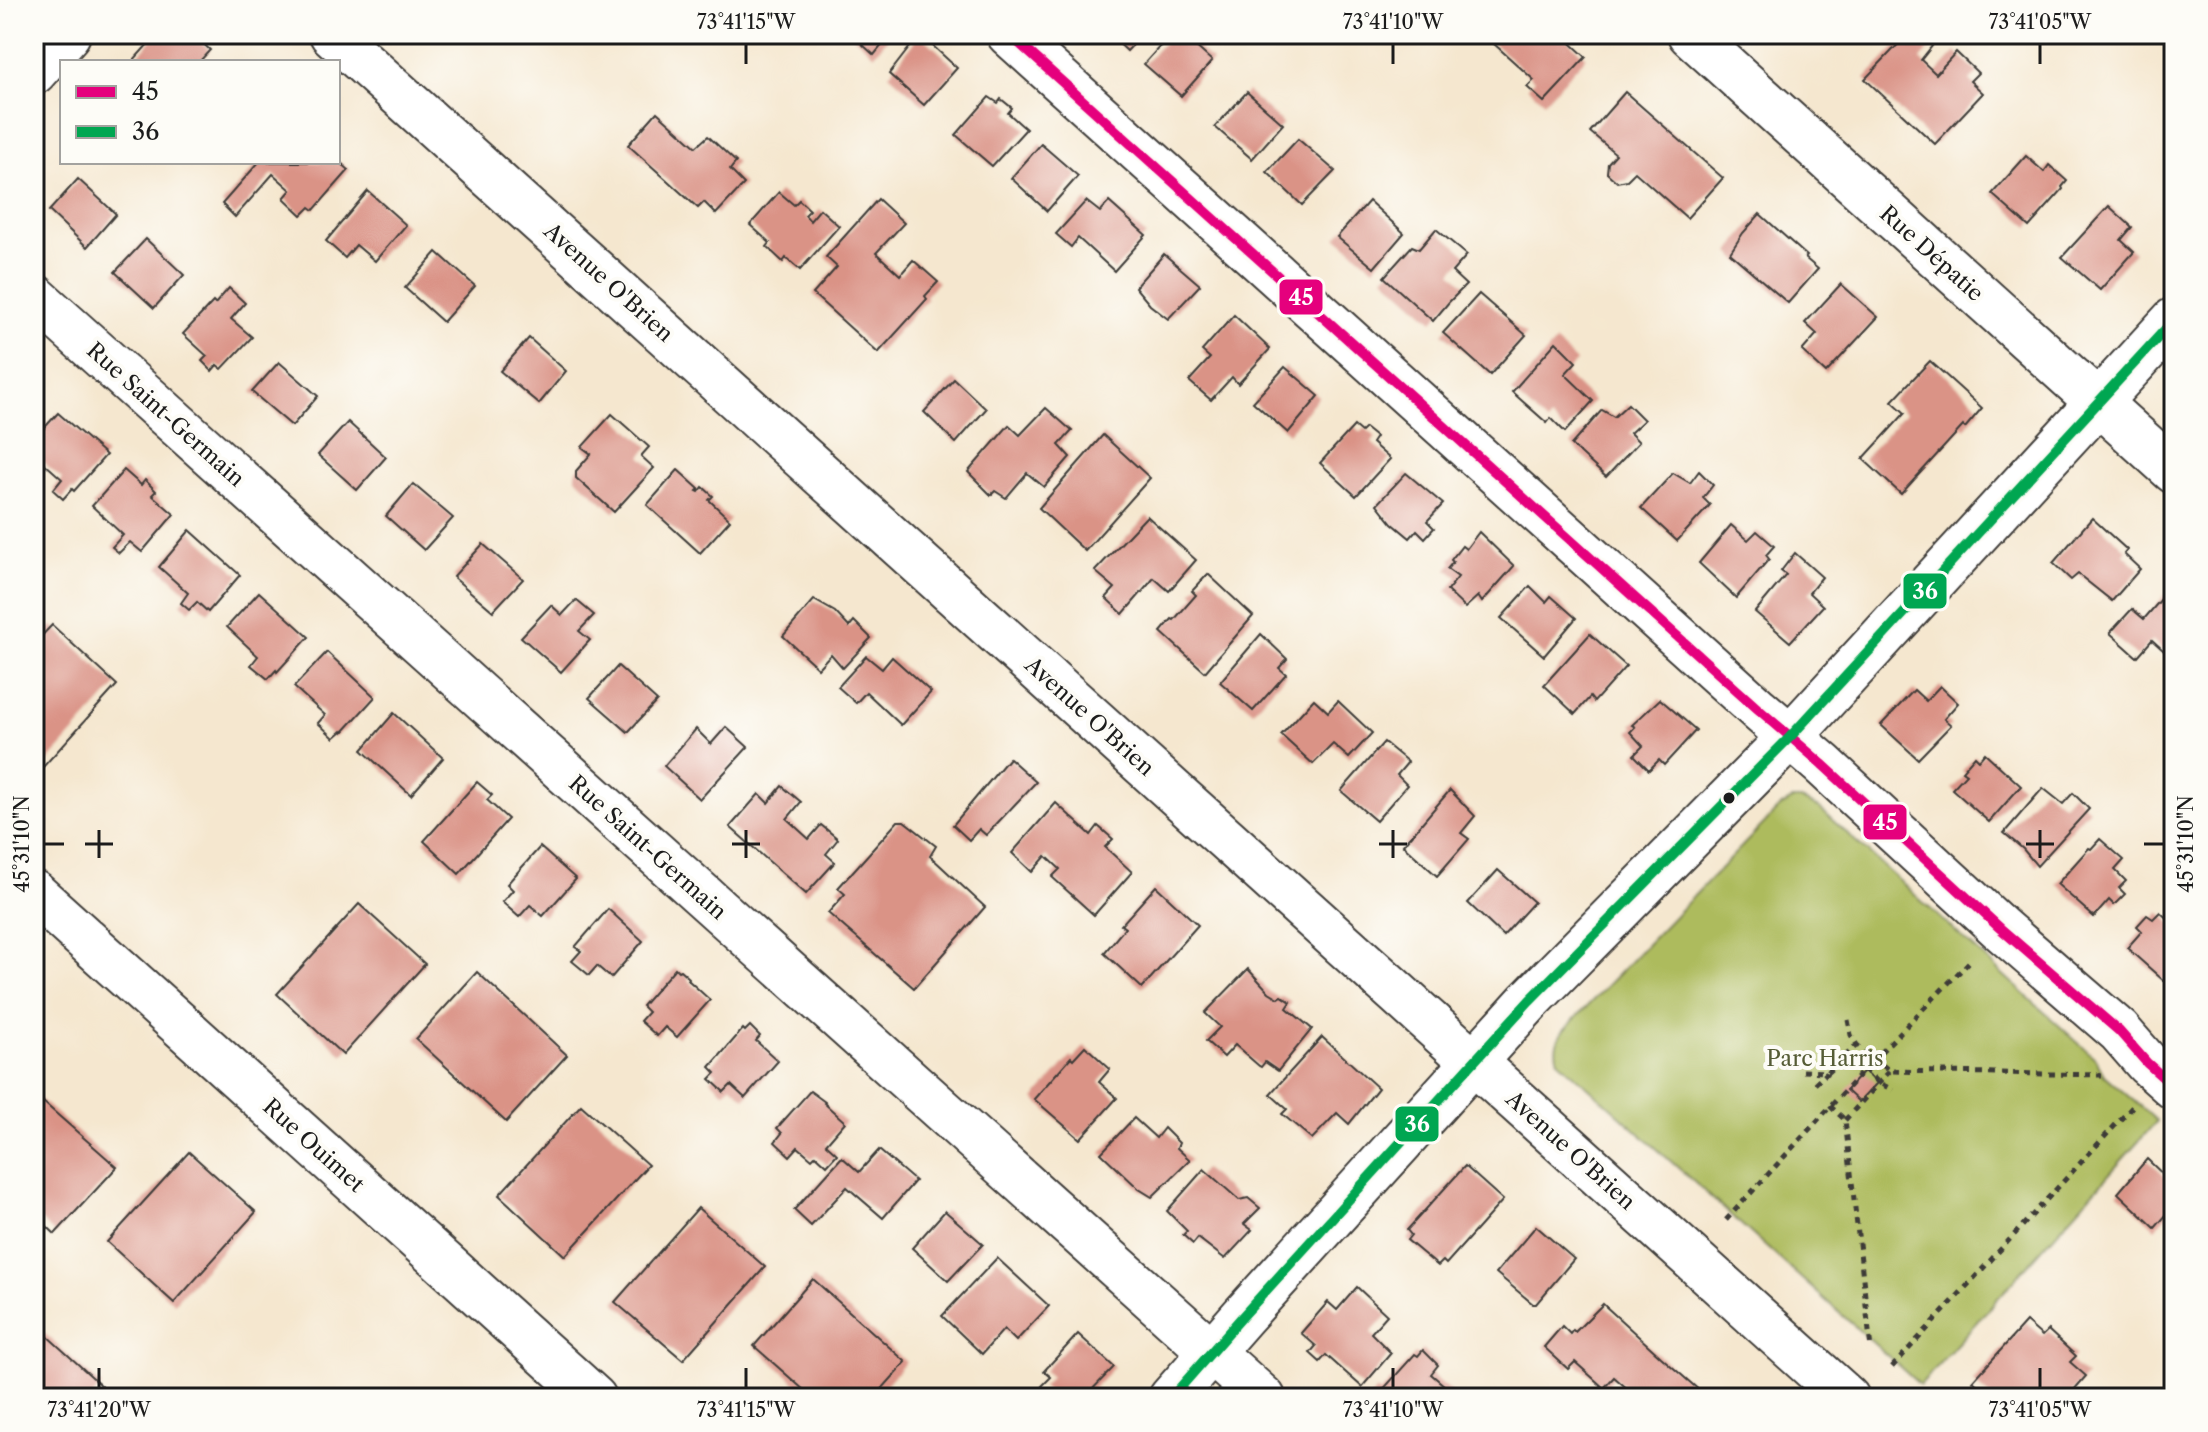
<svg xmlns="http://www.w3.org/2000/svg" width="2208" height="1432" viewBox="0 0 2208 1432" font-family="'Libre Caslon Text',serif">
<rect width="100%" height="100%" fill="#fdfcf7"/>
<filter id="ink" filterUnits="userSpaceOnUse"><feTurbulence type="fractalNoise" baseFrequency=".0125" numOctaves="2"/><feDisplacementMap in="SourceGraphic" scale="16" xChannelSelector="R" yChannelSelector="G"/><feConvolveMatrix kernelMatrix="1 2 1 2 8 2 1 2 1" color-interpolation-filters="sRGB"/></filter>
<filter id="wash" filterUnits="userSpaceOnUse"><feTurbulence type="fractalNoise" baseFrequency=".006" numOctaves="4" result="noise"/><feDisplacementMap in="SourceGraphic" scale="32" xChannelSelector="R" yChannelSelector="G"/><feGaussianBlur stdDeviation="1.8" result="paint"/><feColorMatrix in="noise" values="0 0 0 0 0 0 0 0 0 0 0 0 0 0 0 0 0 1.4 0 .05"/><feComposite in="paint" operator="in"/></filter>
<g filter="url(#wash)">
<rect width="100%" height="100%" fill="#f5e7cf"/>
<path fill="#adbb5d" stroke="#646c3c" stroke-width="2" d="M1792,800h9l17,7 277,251 9,17 53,46 -237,264 -362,-325c-4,-12 -1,-20 6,-30l216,-223z"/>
<g id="blocks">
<g fill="#da9386">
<polygon points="157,34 193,34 210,50 199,62 132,62"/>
<polygon points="851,34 891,34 874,55"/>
<polygon points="920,34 957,68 924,105 889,74"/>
<polygon points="1096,34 1143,34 1127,51 1110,35 1103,40"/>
<polygon points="1171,34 1182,34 1212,61 1181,96 1144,64"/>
<polygon points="1483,34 1561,34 1586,57 1544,102 1527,87 1534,80"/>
<polygon points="1908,34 1919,34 1932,46 1921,60 1936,74 1956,52 1978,73 1970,81 1983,93 1935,144 1865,79"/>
<polygon points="1247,92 1283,124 1252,159 1215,127"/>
<polygon points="1625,92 1723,178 1687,218 1635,172 1627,180 1617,182 1607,173 1608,163 1616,154 1590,132"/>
<polygon points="989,97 998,103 1001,99 1012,108 1008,113 1026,129 992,166 956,135"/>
<polygon points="657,112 696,147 708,136 736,162 730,170 744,184 716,214 704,202 698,208 628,145"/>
<polygon points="1298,139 1335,171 1302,205 1267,172"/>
<polygon points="1041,144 1078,176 1047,211 1011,178"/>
<polygon points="2026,156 2044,172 2049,165 2067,181 2062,187 2063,189 2029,227 1992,194"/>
<polygon points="259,162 340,162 349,170 314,210 310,207 302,215 284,198 291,190 273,174 235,217 222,204"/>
<polygon points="78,179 116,214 87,247 49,211"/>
<polygon points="368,191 406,225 375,261 356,245 345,258 326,241"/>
<polygon points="779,192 794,205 799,200 810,210 805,215 810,221 820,209 839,226 800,270 786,258 783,262 767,247 770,243 750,225"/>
<polygon points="878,199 904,223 876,253 900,275 913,260 938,282 925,296 927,299 878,353 813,294 837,267 826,257"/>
<polygon points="1086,201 1100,212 1109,202 1146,235 1114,271 1078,238 1071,247 1056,234"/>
<polygon points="1369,201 1404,233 1374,268 1337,237"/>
<polygon points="2109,206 2132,227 2121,240 2134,252 2100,290 2062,257"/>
<polygon points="1760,214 1807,256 1805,258 1818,269 1788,303 1730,253 1743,233"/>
<polygon points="1436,229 1467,255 1452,272 1466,285 1449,302 1433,321 1384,277 1412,246 1419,249"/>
<polygon points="146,239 184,275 154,308 115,272"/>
<polygon points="437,252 475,286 443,322 405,288"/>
<polygon points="1164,254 1200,285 1168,319 1150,305 1135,287"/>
<polygon points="1841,284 1878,317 1826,373 1802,351 1817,334 1805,323"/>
<polygon points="229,288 245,303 231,319 252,337 222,369 217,365 212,371 202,361 207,356 183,334 213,302 215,304"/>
<polygon points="1479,294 1526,335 1490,375 1443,333"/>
<polygon points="1234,315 1270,349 1238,384 1232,377 1211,400 1189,381 1210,358 1202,351"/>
<polygon points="529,338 566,371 539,404 500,371"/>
<polygon points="1556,342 1576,362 1565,374 1593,401 1565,432 1551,418 1547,423 1512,392"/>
<polygon points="1930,361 1982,408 1965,428 1963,426 1901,494 1863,459 1905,413 1892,401"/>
<polygon points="279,362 318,396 292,426 252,392"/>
<polygon points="1285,367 1319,396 1288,433 1253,402"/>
<polygon points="954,379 986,409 956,443 924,412"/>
<polygon points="1628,404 1644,420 1630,433 1639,442 1606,477 1571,445 1602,410 1614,417"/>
<polygon points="1046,408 1072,431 1059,445 1070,457 1044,487 1027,473 1006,498 995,491 991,495 968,472 1009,425 1020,435"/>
<polygon points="58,413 106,455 74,491 72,489 63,499 53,490 62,479 34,454 34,439"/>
<polygon points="612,414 649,447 641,456 654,468 614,512 576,478 576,471 591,454 582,447"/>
<polygon points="348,422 386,457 357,490 318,455"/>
<polygon points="1354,426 1361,432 1365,428 1376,437 1372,443 1390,459 1356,496 1320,463"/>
<polygon points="1103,435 1150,478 1085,551 1039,508"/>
<polygon points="124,470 141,485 145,480 156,491 152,495 174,514 142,552 130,542 119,553 112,547 123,535 92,506"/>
<polygon points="678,470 699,489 697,491 699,492 703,487 713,496 709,500 730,520 700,553 647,505"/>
<polygon points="1699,471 1713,485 1703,498 1710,505 1677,541 1641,508 1673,473 1690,483"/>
<polygon points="1406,473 1443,504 1427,521 1434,528 1425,538 1417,530 1410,538 1392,523 1377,504"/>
<polygon points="413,484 453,518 424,550 386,516"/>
<polygon points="1147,516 1196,560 1169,591 1154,578 1123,614 1106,598 1115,588 1095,571"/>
<polygon points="2092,518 2127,550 2124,554 2140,569 2112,601 2078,574 2071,580 2053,563"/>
<polygon points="1731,525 1748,540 1757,531 1774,546 1766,555 1769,559 1736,598 1699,563"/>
<polygon points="190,530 240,575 208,612 197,602 189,610 181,603 188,593 159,567"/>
<polygon points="1479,532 1514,566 1482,602 1478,596 1465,608 1447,591 1458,577 1447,569 1453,562 1451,560 1462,546 1466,549"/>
<polygon points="483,544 523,579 493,611 453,577"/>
<polygon points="1795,553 1822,577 1809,593 1823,606 1790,642 1755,612 1786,575 1781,571"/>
<polygon points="1208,574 1253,616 1205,672 1161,632 1172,619 1174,620 1196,595 1192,591"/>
<polygon points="1530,586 1546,602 1551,596 1576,618 1544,656 1501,618"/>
<polygon points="2169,590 2174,594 2174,660 2152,640 2137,657 2110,633 2132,609 2144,619"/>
<polygon points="259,592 309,637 277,672 276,670 268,679 251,665 258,656 227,627"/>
<polygon points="576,600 594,615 579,631 590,640 561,672 521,637 551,605 562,615"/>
<polygon points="814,600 835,612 849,627 854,621 871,638 843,668 831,654 818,668 783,636"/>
<polygon points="52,625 117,685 34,777 34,644"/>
<polygon points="1261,634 1287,659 1279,668 1286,674 1253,711 1220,682"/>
<polygon points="1590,634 1626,666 1594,702 1590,697 1575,714 1544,685"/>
<polygon points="327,652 375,697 343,732 342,731 334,738 318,723 325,715 294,687"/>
<polygon points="866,656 882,669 892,657 931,692 901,725 866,692 856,703 838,687"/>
<polygon points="618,666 657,701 628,732 589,698"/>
<polygon points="1940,686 1958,703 1944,719 1951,725 1918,759 1881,725 1914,690 1926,701"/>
<polygon points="1314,699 1328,712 1338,701 1372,733 1349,758 1333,744 1313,764 1281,735"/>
<polygon points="1660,699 1696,730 1664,765 1659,760 1649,770 1634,755 1643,746 1630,732 1635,727 1632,725"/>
<polygon points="394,713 443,758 411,795 362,750"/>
<polygon points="726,727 748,747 700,799 664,766 696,729 711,744"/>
<polygon points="1384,742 1408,762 1397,775 1407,785 1376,821 1341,791"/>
<polygon points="1985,753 2021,786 1989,822 1952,789 1966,774 1962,771 1975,756 1979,760"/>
<polygon points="1009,758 1036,782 986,835 979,829 969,840 953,825"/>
<polygon points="477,782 492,795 487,800 508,819 459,874 424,841"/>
<polygon points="782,786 801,802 787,819 809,839 821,825 838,839 826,854 835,862 806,894 730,827 759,794 768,803"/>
<polygon points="2043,788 2063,804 2073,793 2089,809 2037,866 2023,849 2004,833"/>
<polygon points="1450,790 1475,816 1461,833 1469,839 1437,876 1403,845"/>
<polygon points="1056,803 1091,835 1098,826 1113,839 1105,847 1132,872 1094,915 1052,877 1060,869 1046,856 1032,872 1012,853"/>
<polygon points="898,821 904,821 936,846 930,856 985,907 914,988 828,913 845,894 838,888"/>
<polygon points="2100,839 2124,860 2115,870 2126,881 2119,888 2125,894 2114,905 2109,900 2094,917 2057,884 2089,848 2091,849"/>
<polygon points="540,847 576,879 543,916 530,905 519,917 502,902 513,890 507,884"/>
<polygon points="1498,870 1534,902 1503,936 1468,903"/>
<polygon points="1156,886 1198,925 1142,988 1104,953 1125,928 1121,925"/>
<polygon points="359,904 425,964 343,1055 277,994"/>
<polygon points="608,909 643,941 611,978 597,966 589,975 572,961 581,951 575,947"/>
<polygon points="2160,912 2174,925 2174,970 2164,981 2127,948 2142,931 2137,926 2147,915 2153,919"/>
<polygon points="675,968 678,971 680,970 689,978 688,980 710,1000 677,1037 665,1027 657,1036 640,1021 648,1012 642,1006"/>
<polygon points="1248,969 1269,992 1279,998 1282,996 1291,1002 1287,1008 1312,1029 1278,1071 1265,1062 1261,1067 1259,1066 1235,1045 1224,1057 1206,1041 1220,1027 1205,1013"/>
<polygon points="477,972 567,1055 506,1122 416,1039"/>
<polygon points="750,1026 760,1036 756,1041 778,1061 745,1098 731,1085 724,1092 710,1079 716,1073 710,1067 743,1029 745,1031"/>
<polygon points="1322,1037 1378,1088 1349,1124 1337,1113 1312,1139 1282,1114 1287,1109 1270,1094"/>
<polygon points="1085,1046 1110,1069 1099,1082 1117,1098 1080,1139 1034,1099 1071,1057 1073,1059"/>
<polygon points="1864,1071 1877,1083 1859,1102 1846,1090"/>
<polygon points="810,1091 825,1102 824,1103 845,1122 826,1144 837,1154 827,1165 816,1155 812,1159 798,1147 790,1156 775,1142 782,1133 777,1128"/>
<polygon points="34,1094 117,1167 55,1234 34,1214"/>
<polygon points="581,1105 648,1165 565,1256 499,1195"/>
<polygon points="1134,1118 1156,1138 1164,1128 1179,1143 1177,1148 1190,1160 1152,1197 1139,1189 1101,1153"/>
<polygon points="879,1150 915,1181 883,1218 847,1187 811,1226 794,1210 842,1157 859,1172"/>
<polygon points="189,1152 256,1212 174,1303 107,1242"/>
<polygon points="2147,1159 2174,1185 2174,1206 2155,1228 2118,1193"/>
<polygon points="1465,1166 1503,1200 1446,1264 1443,1261 1438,1266 1407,1240 1411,1235 1407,1230"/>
<polygon points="1204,1169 1239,1200 1248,1198 1260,1208 1244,1224 1252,1230 1225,1259 1198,1238 1193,1244 1183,1235 1187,1231 1167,1211"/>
<polygon points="698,1208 765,1267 683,1360 615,1302"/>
<polygon points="945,1211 983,1244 948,1281 912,1248"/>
<polygon points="1536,1226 1574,1259 1536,1304 1533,1304 1496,1273"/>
<polygon points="997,1258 1049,1306 1016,1341 1004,1329 982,1354 942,1316"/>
<polygon points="813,1279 906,1362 874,1398 813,1398 754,1346"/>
<polygon points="1357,1287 1387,1315 1371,1333 1391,1353 1362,1387 1326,1355 1320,1362 1310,1353 1316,1346 1301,1333 1328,1302 1337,1310"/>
<polygon points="1603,1304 1661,1357 1708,1398 1638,1398 1614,1377 1604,1388 1575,1362 1568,1369 1544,1347 1562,1326 1570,1334 1573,1330 1575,1332"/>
<polygon points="2026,1322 2042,1336 2048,1330 2076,1356 2070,1362 2086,1376 2067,1398 1992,1398 1973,1381"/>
<polygon points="34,1324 102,1386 91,1398 34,1398"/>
<polygon points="1078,1334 1114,1367 1084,1398 1075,1398 1068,1392 1063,1398 1055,1398 1042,1386 1051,1377 1044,1371"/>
<polygon points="1423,1350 1438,1365 1431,1374 1459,1398 1370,1398 1376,1390 1380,1393 1415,1354 1418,1356"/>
</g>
</g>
</g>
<g filter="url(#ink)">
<use href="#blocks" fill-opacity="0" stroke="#3d3a37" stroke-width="2"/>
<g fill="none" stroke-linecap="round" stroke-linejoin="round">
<g stroke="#3d3a37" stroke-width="48">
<g id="minor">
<polyline points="332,34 1847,1398"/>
<polyline points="1009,34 1758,709 1822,764 2001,929 2119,1031 2147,1063 2174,1087"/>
<polyline points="1690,34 2174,471"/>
<polyline points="34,72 68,34"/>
<polyline points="34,296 1263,1398"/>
<polyline points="34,893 594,1398"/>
<polyline points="1171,1398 1242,1317 1529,1001 1790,737 2174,320"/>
</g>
</g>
<g stroke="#3d3a37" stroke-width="5" stroke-dasharray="6 6" stroke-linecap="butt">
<polyline points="1848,1020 1851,1035 1857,1045 1890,1071 2102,1075"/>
<polyline points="1864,1069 1879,1083 1893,1090"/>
<polyline points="1803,1071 1828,1072 1857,1045"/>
<polyline points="1815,1084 1827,1073"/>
<polyline points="1830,1106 1845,1120 1871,1349"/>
<polyline points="1845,1120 1890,1071"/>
<polyline points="1726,1220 1874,1059 1972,959"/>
<polyline points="1892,1367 2133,1106"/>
</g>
<use href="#minor" stroke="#fff" stroke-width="44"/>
<g stroke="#fdfcf7" stroke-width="16">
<polyline id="bus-1" points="1009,34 1758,709 1822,764 2001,929 2119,1031 2147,1063 2174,1087"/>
</g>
<g stroke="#fdfcf7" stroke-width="16">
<polyline id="bus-2" points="1171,1398 1242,1317 1529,1001 1790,737 2174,320"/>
</g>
<use href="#bus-1" stroke="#e5007d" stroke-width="10"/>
<use href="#bus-2" stroke="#00a651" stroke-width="10"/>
</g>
</g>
<path fill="none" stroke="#1c1c1c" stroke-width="3" d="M746,44v20M1393,44v20M2040,44v20M99,830v28M746,830v28M1393,830v28M2040,830v28M44,844h20M85,844h28M732,844h28M1379,844h28M2026,844h28M2144,844h20M99,1368v20M746,1368v20M1393,1368v20M2040,1368v20"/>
<circle fill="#1c1c1c" stroke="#fdfcf7" stroke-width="3" cx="1729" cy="798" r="7"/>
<g text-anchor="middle" stroke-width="8" stroke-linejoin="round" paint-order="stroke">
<g font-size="22" fill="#1c1c1c" stroke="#fdfcf7">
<text transform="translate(1932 253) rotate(42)" y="8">Rue Dépatie</text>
<text transform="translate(609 282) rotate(42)" y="8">Avenue O'Brien</text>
<text transform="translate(166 414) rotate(42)" y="8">Rue Saint-Germain</text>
<text transform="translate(1090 716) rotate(42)" y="8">Avenue O'Brien</text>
<text transform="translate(648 847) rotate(42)" y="8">Rue Saint-Germain</text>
<text transform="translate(314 1145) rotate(42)" y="8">Rue Ouimet</text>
<text transform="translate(1571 1150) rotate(42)" y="8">Avenue O'Brien</text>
</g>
<g font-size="22" fill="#565c36" stroke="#fdfcf7">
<text x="1825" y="1066">Parc Harris</text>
</g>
</g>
<g stroke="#fdfcf7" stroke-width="3">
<rect x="1278" y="278" width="46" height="38" rx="8" fill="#e5007d"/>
<rect x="1902" y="572" width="46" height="38" rx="8" fill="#00a651"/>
<rect x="1862" y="803" width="46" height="38" rx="8" fill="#e5007d"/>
<rect x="1394" y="1105" width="46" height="38" rx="8" fill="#00a651"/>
</g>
<g font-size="22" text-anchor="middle" font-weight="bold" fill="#fff">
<text x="1301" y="305">45</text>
<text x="1925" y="599">36</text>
<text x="1885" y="830">45</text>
<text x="1417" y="1132">36</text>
</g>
<rect width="2208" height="1432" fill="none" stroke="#fdfcf7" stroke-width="88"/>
<rect x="60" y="60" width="280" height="104" fill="#fdfcf7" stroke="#a3a29f" stroke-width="2"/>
<rect x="76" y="86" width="40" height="12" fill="#e5007d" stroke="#a3a29f" stroke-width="2"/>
<text x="132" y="100" font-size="24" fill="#1c1c1c">45</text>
<rect x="76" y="126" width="40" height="12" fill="#00a651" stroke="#a3a29f" stroke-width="2"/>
<text x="132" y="140" font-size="24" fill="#1c1c1c">36</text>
<rect x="44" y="44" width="2120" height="1344" fill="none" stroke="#1c1c1c" stroke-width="3"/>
<g font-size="20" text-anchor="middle" fill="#1c1c1c">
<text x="746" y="29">73°41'15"W</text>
<text x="1393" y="29">73°41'10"W</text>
<text x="2040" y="29">73°41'05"W</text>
<text transform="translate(22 844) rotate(-90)" y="7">45°31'10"N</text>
<text transform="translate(2186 844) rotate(-90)" y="7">45°31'10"N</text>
<text x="99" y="1417">73°41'20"W</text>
<text x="746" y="1417">73°41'15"W</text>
<text x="1393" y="1417">73°41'10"W</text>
<text x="2040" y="1417">73°41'05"W</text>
</g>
</svg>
